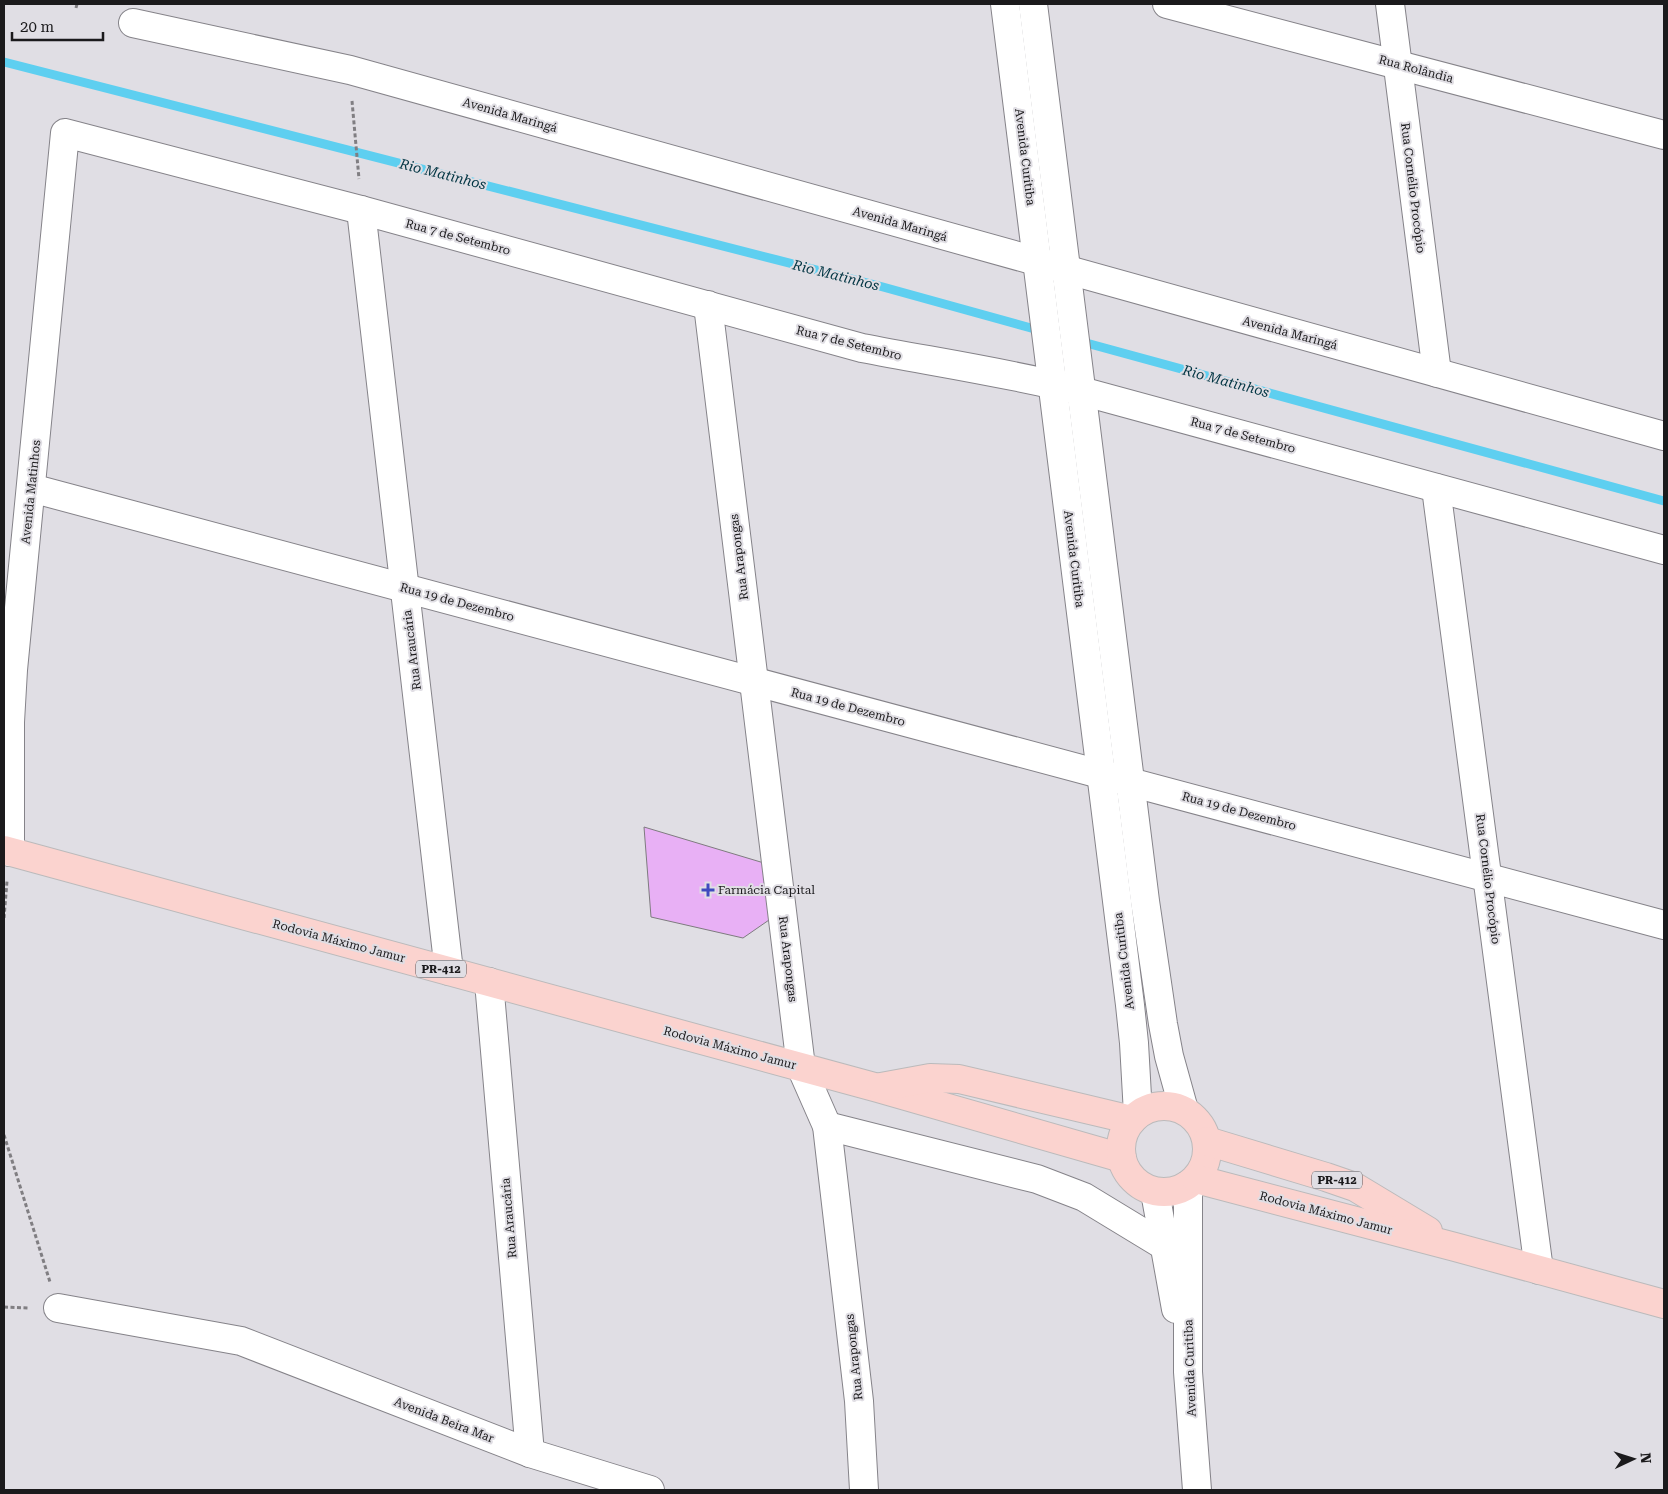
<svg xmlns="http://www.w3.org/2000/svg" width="1668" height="1494" viewBox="0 0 1668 1494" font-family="'Roboto Serif',serif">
<rect width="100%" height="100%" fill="#e0dee4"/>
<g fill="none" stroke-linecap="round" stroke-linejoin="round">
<g stroke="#5ecff0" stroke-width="9">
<polyline points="4,62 883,287 1042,331"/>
<polyline points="1079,341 1664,501"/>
</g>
</g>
<polygon fill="#e8b0f5" stroke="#7e7b7f" points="644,827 764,863 769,920 743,938 651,917"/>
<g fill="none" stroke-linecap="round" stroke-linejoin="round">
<g stroke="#858389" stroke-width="30">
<g id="minor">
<polyline points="1167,4 1664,135"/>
<polyline points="1390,4 1437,373"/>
<polyline points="133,23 350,70 1664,436"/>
<polyline points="361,210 449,971"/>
<polyline points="708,305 801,1067 827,1126 859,1401 864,1490"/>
<polyline points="31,488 1664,925"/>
<polyline points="1436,488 1539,1270"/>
<path d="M10,852v-130l3,-52 52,-537 296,77 501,138c73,14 147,25 219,43l583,159"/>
<polyline points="489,982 530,1453"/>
<polyline points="827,1126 1037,1179 1084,1197 1163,1245"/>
<polyline points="1188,1185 1188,1372 1197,1490"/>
<polyline points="1155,1192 1176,1309"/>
<polyline points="58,1308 241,1341 530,1453 650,1490"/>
</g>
</g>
<g stroke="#858389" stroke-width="30">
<g id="secondary">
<polyline points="1005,4 1130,1005 1134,1043 1138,1114"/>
<polyline points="1033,4 1145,901 1163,1024 1169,1056 1184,1110"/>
</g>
</g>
<g stroke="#bbbabb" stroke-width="30">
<g id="primary">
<polyline points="4,850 878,1088 1122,1158"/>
<polyline points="881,1087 930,1078 959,1079 1132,1120"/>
<circle cx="1164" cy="1149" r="43"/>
<polyline points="1207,1141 1326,1177 1355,1187 1428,1231"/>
<polyline points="1196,1179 1455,1247 1664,1304"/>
</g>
</g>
<g stroke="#807e82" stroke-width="3" stroke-dasharray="4 2.5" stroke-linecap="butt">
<polyline points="76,8 77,4"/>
<polyline points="352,101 359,179"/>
<polyline points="4,918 7,881"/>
<polyline points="4,1135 50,1282"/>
<polyline points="4,1307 29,1308"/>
</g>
<use href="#minor" stroke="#fff" stroke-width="28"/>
<use href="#secondary" stroke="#fff" stroke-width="28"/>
<use href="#primary" stroke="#fbd3cf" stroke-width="28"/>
</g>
<path fill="#404abf" stroke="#e0dee4" stroke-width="2" d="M705.5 882.5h5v5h5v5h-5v5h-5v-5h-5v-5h5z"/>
<g text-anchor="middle" stroke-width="4" stroke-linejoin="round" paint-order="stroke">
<g fill="#e0dee4" stroke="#565558" stroke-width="1">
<rect x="416" y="960.5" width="50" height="17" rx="4"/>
<rect x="1312" y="1171.5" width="50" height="17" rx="4"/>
</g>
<g font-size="11" font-weight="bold" fill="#1b1a1c">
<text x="441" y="973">PR-412</text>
<text x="1337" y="1184">PR-412</text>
</g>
<g font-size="12" fill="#1b1a1c" stroke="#e0dee4">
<text transform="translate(1416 69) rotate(15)" y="4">Rua Rolândia</text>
<text transform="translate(510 115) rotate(16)" y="4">Avenida Maringá</text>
<text transform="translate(1025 157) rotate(83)" y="4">Avenida Curitiba</text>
<text transform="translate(1413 188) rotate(83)" y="4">Rua Cornélio Procópio</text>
<text transform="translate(900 224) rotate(16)" y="4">Avenida Maringá</text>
<text transform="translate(458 237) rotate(15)" y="4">Rua 7 de Setembro</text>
<text transform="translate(1290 333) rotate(15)" y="4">Avenida Maringá</text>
<text transform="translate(849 343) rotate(14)" y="4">Rua 7 de Setembro</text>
<text transform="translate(1243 435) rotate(15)" y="4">Rua 7 de Setembro</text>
<text transform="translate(31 492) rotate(-84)" y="4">Avenida Matinhos</text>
<text transform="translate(739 557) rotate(-97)" y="4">Rua Arapongas</text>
<text transform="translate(1074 559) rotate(83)" y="4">Avenida Curitiba</text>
<text transform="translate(457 602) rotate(15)" y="4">Rua 19 de Dezembro</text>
<text transform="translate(412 650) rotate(-97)" y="4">Rua Araucária</text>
<text transform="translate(848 707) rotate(15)" y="4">Rua 19 de Dezembro</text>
<text transform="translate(1239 811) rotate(15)" y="4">Rua 19 de Dezembro</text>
<text transform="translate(1488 879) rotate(83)" y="4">Rua Cornélio Procópio</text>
<text transform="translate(339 941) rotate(15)" y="4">Rodovia Máximo Jamur</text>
<text transform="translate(788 959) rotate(83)" y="4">Rua Arapongas</text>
<text transform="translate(1124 961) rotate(-97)" y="4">Avenida Curitiba</text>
<text transform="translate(730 1048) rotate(15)" y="4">Rodovia Máximo Jamur</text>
<text transform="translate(1326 1213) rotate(15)" y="4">Rodovia Máximo Jamur</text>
<text transform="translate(509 1218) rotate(-95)" y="4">Rua Araucária</text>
<text transform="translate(854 1357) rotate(-96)" y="4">Rua Arapongas</text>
<text transform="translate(1190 1368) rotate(-92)" y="4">Avenida Curitiba</text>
<text transform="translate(444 1420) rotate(21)" y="4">Avenida Beira Mar</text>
</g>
<g font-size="12" fill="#1b1a1c" stroke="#e0dee4" text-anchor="start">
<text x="718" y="894">Farmácia Capital</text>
</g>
<g font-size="14" font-style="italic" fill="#003442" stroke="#e0dee4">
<text transform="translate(443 174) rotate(14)" y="5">Rio Matinhos</text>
<text transform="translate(836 275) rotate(14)" y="5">Rio Matinhos</text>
<text transform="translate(1226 381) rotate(15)" y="5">Rio Matinhos</text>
</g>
</g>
<rect width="1668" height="1494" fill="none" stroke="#1b1a1c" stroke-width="10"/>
<g transform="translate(1633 1459) rotate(86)" stroke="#e0dee4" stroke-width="4" paint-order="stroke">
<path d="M0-4L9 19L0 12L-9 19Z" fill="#1b1a1c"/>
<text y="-8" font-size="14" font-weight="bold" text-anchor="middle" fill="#1b1a1c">N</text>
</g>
<path d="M12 32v8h91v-8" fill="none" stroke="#1b1a1c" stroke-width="2.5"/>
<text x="20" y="32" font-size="15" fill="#1b1a1c" stroke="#e0dee4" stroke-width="4" paint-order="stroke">20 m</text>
</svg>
